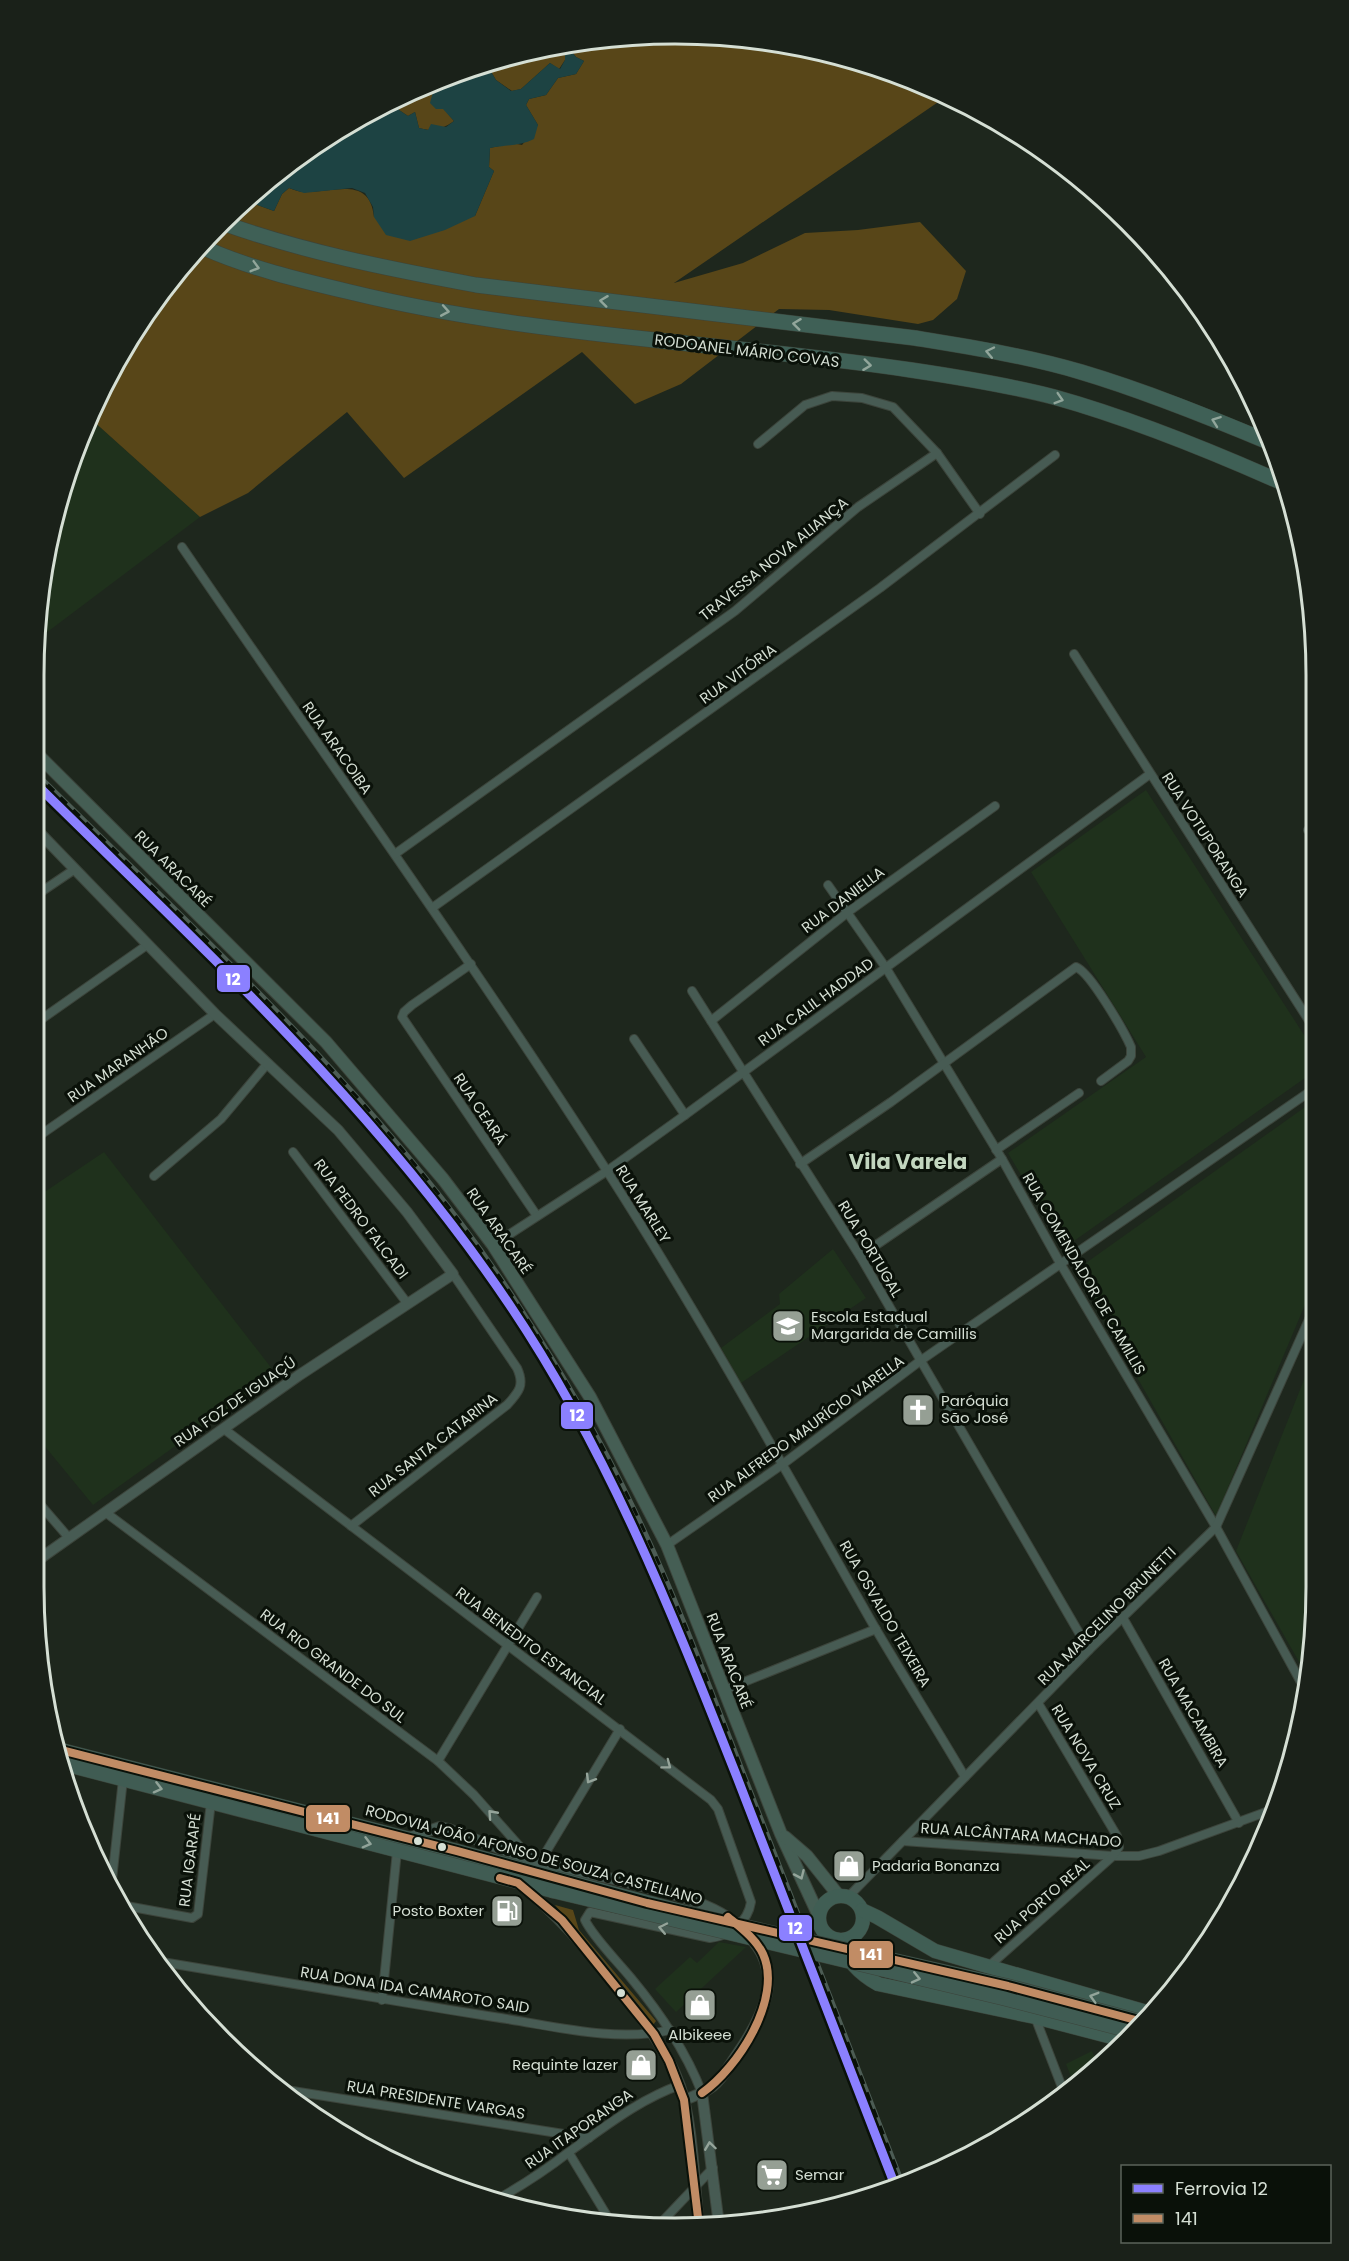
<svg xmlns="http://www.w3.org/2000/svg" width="1349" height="2261" viewBox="0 0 1349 2261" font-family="Poppins,sans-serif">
<rect width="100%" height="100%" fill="#1e271d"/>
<g fill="#1f311c">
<polygon points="91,419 200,517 34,642 34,632 67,468"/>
<polygon points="1146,790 1315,1052 1315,1071 1064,1248 1008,1153 1146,1057 1031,872"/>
<polygon points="1315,1100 1315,1281 1216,1516 1076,1270"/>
<polygon points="104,1152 276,1374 93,1505 38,1438 37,1197"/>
<polygon points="833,1249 866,1298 741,1383 721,1348 780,1304 779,1294"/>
<polygon points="1315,1352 1315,1629 1306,1674 1236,1551"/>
<polygon points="719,1942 746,1947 676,2012 655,1989 690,1957 697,1963"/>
<polygon points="1092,2051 1098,2066 1075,2087 1066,2064"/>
</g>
<g fill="#584618">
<path d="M675,33l125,12 120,37 27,14 -273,187 69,-20 62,-30 53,-3 62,-8 46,49 -9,28 -24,21 -15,4 -89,-14 -50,-1 -98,75 -46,20 -53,-52 -178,126 -57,-66 -99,81 -48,24 -109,-98 50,-101 80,-97 25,-20 28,10 8,-17 7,-6c6,2 12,5 18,4 28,0 63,-16 67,25l101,-1 19,-45 -5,-4 1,-19 22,-5 10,2 16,-20 -12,-20 3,-6 17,-4 12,-17 18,-4 8,-13 -8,-4 -10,-13z"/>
<polygon points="565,44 565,60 559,69 550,63 521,89 512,91 496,80 490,70 474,76 457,73 550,45"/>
<path d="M423,85c13,9 20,24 31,36 -11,8 -22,11 -35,7l-4,-16 -7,4 -9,-6 -2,-11z"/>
<polygon points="555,1905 573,1910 579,1930 656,2021 653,2025"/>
</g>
<path fill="#1d4343" d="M565,44l11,13 8,4 -8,13 -18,4 -12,17 -17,4 -3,6 12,20 -4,14c-14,7 -29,6 -44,9l-1,19 5,4 -19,45 -30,14 -35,11 -24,-6 -12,-18 -1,-10 -8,-14 -13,-5 -48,5 -15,-5 -7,6 -8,17 -28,-10 72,-60 79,-42 2,11 9,6 7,-4 4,16 9,2 3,-6 15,3 8,-6 -11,-12h-7l-6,-6 3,-11 -11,-7c9,-4 25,-12 34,-11 17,0 15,3 34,-4l6,10 15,11 10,-2 29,-26 10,6 5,-9z"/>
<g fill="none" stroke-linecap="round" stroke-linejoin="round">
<g stroke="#3c443b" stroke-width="10">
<g id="minor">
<polyline points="937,453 980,514"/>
<path d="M182,547c142,208 289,412 425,624 95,148 180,302 267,455 30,51 61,100 91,151"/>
<polyline points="1074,654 1315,1030"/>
<polyline points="1308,830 1315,836"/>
<polyline points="395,854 735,611 858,507 937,453 893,407 862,398 832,396 805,405 758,444"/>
<polyline points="828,885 886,968 1002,1159 1060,1263 1216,1527 1303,1686"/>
<polyline points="35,896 75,869"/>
<polyline points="432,908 880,588 1055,455"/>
<polyline points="471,964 412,1005 404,1012 402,1017 537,1216"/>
<polyline points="692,991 860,1256 1089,1650"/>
<polyline points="711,1021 848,912 995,806"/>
<polyline points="36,1023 147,945"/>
<polyline points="634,1039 685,1115"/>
<polyline points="36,1138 215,1014"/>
<polyline points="996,1150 1079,1093"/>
<polyline points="293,1152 407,1303"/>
<path d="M800,1164l91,-62 185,-135c14,5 48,64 55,80v9l-3,5 -27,20"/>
<polyline points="154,1176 221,1119 267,1064"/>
<polyline points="493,1245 607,1171 685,1115 1150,774"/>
<polyline points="860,1256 1002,1159"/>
<path d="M224,1429l487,371 7,9 33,93c-3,20 -21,34 -41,36l-120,-26 -5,8c8,17 33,42 46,58 29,35 55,73 71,115"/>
<polyline points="38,1502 69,1538"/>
<polyline points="105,1512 438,1761 474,1795 530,1858"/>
<path d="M351,1526l156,-121c12,-13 18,-20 10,-37l-64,-94"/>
<polyline points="667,1545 783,1464 920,1361 1315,1088"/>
<polyline points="1123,1618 1239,1823"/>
<polyline points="724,1690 876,1629"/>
<polyline points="438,1761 537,1597"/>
<polyline points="903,1841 1113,1856 1139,1856 1159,1851 1274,1809"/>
<polyline points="540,1862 620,1729"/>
<polyline points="111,1889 123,1779"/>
<polyline points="848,1897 1089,1650 1216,1527 1315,1306"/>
<polyline points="121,1905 192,1918 198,1914 211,1802"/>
<path d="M156,1961c112,19 225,38 338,56 56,8 120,26 176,13"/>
<polyline points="989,1966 1113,1856 1119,1847 1117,1836 1038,1703"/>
<polyline points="382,2000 397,1851"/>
<polyline points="1035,2017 1065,2095"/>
<polyline points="280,2089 589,2138"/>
<polyline points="569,2153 612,2224"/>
<path d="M496,2200c25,-14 50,-30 73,-48 36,-25 69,-52 111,-67"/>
<polyline points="657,2227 713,2168"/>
</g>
</g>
<g stroke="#3c443b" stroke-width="12">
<g id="tertiary">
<polyline points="35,828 215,1014 338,1130 407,1212 453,1274 298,1376 38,1560"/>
<path d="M408,1838l32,-11 9,2c30,12 60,24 91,33 45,13 167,31 195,62"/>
<path d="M518,1883c40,31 67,64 98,103 25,31 50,61 64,100 13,38 14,99 19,140"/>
<polyline points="702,2093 719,2225"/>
<path d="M684,2100c10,-4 20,-7 29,-14 10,-8 17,-22 25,-33 24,-35 48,-80 11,-116"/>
<polyline points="661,2223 683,2222 693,2227"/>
</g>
</g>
<g stroke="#3c443b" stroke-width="14">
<g id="secondary">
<polyline points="35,752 326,1042 443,1179 493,1245 590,1397 667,1545 781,1834 819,1916"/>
<polyline points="785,1837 807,1856 839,1896"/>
</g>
</g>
<g stroke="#3c443b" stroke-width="15">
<g id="primary">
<polyline points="57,1749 457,1851 555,1878"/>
<polyline points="60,1763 553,1891"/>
</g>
</g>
<g stroke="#3c443b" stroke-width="15">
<g id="trunk">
<circle cx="841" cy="1918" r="22"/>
<polyline points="862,1910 877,1917 935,1951 1150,2013"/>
<path d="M837,1940c11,20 21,33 41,44l157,33 92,24"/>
</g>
</g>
<g stroke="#3c443b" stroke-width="16">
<g id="motorway">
<path d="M220,222c83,30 170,47 256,63l439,53c55,9 112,18 166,34 64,19 128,45 190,71"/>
<path d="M200,246c48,22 99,34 150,46 184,45 374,50 561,78 47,7 97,15 143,27 79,22 157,54 231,87"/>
</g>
</g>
<use href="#minor" stroke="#475b53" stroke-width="8"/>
<use href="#tertiary" stroke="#475b53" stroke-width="10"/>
<use href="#secondary" stroke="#455e54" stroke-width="12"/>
<use href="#primary" stroke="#405c53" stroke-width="14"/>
<use href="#trunk" stroke="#405e54" stroke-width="14"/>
<use href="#motorway" stroke="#3f6056" stroke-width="15"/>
<g stroke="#4c5c54" stroke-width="5">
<path id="rail" d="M35,772c168,167 352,331 482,531 43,66 83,135 117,206 45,94 81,192 119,289 50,129 100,258 150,387"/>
</g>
<use href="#rail" stroke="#0a1109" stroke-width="3" stroke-dasharray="9" stroke-linecap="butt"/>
<g stroke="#3c443b" stroke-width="15" stroke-linecap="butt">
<g id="primary-bridge">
<polyline points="555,1878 703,1917 1008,1986 1143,2022"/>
<polyline points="553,1891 1002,1998 1134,2032"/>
</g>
</g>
<use href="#primary-bridge" stroke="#405c53" stroke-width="14"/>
<g stroke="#0a1109" stroke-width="12">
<g id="bus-1">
<polyline points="57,1749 457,1851 647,1903 1008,1986 1143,2022"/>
<polyline points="500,1878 518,1883 562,1920 654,2034 669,2061 684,2100 699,2226"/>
<path d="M702,2093c36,-25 81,-95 61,-139 -7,-15 -23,-27 -35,-37"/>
</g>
</g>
<use href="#bus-1" stroke="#c18c65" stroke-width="8"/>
<g stroke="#0a1109" stroke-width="14">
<path id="rail-1" d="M35,783c167,165 342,325 474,521 98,145 162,306 226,468 54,139 107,277 161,416"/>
</g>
<use href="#rail-1" stroke="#8b80ff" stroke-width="9"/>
</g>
<defs><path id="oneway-chevron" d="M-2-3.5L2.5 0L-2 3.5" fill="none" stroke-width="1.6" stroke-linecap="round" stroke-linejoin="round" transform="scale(1.5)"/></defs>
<g stroke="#92a69b">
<use href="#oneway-chevron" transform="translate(255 267) rotate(16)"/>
<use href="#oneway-chevron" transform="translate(604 301) rotate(-173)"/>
<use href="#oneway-chevron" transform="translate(445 311) rotate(10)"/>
<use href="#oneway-chevron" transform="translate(797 324) rotate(-173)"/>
<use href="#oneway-chevron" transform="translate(990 352) rotate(-168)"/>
<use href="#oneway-chevron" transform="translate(867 365) rotate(7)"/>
<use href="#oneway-chevron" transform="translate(1059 399) rotate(17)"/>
<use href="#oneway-chevron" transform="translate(1216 421) rotate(-160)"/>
</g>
<g stroke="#95a49a">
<use href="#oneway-chevron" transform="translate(667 1765) rotate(37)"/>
<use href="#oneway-chevron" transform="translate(590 1779) rotate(121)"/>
<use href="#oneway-chevron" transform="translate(492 1814) rotate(-132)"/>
<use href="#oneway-chevron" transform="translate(663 1928) rotate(-168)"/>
<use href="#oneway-chevron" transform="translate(710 2146) rotate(-98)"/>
</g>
<g stroke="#92a49a">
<use href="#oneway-chevron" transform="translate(158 1788) rotate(14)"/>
<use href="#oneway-chevron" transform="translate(367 1843) rotate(15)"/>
<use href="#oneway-chevron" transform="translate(916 1978) rotate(13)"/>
</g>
<use stroke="#94a59a" href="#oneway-chevron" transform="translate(800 1875) rotate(66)"/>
<use stroke="#92a59a" href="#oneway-chevron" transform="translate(1094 1997) rotate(-164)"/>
<defs>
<g id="school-square" transform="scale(1.725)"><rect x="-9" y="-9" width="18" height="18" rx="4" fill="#959f94" stroke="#0a1109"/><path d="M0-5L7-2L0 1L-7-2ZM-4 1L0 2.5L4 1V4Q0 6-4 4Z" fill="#fff"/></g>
<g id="church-square" transform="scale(1.725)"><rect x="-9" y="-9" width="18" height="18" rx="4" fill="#959f94" stroke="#0a1109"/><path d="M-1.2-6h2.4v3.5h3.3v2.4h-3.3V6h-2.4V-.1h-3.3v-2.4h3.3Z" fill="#fff"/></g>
<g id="shop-square" transform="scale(1.725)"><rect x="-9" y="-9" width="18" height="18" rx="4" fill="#959f94" stroke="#0a1109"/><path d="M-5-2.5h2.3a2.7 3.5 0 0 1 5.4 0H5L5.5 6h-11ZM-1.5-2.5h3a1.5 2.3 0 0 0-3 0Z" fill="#fff"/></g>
<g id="fuel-square" transform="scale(1.725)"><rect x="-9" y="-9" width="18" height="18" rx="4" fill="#959f94" stroke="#0a1109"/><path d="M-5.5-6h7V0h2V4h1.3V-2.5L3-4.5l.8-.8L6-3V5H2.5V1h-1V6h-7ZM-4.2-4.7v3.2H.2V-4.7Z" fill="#fff"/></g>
<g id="supermarket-square" transform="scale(1.725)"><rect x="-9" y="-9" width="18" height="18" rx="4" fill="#959f94" stroke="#0a1109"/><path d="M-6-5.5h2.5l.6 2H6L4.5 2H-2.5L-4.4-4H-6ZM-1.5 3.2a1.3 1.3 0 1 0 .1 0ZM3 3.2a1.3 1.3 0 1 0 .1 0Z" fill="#fff"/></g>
</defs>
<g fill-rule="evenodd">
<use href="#school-square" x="788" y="1326"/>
<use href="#church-square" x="918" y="1410"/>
<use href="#shop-square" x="849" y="1866"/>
<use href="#fuel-square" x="507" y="1911"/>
<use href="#shop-square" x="700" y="2005"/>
<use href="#shop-square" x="641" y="2065"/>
<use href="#supermarket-square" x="772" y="2175"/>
</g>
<g fill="#d5dfd4" stroke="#0a1109" stroke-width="2">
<circle cx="418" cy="1841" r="5"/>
<circle cx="442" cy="1847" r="5"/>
<circle cx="621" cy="1993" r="5"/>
</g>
<g text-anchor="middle" stroke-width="6" stroke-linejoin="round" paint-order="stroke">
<g font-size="15" fill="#d5dfd4" stroke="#0a1109">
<text transform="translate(747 351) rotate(7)" y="5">RODOANEL MÁRIO COVAS</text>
<text transform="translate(774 559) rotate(-39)" y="5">TRAVESSA NOVA ALIANÇA</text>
<text transform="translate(738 674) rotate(-36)" y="5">RUA VITÓRIA</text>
<text transform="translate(337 748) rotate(55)" y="5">RUA ARACOIBA</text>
<text transform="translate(1205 835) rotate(57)" y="5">RUA VOTUPORANGA</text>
<text transform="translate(173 869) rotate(45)" y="5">RUA ARACARÉ</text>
<text transform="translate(843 900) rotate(-37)" y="5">RUA DANIELLA</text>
<text transform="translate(816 1002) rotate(-36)" y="5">RUA CALIL HADDAD</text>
<text transform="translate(118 1065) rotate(-35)" y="5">RUA MARANHÃO</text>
<text transform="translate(480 1109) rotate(56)" y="5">RUA CEARÁ</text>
<text transform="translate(643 1204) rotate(58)" y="5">RUA MARLEY</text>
<text transform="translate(361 1219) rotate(53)" y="5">RUA PEDRO FALCADI</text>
<text transform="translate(499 1231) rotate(55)" y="5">RUA ARACARÉ</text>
<text transform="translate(870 1249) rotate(59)" y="5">RUA PORTUGAL</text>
<text transform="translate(1084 1274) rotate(60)" y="5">RUA COMENDADOR DE CAMILLIS</text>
<text transform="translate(235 1402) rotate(-35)" y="5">RUA FOZ DE IGUAÇÚ</text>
<text transform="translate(806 1429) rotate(-36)" y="5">RUA ALFREDO MAURÍCIO VARELLA</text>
<text transform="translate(433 1445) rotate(-38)" y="5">RUA SANTA CATARINA</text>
<text transform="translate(885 1614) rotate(60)" y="5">RUA OSVALDO TEIXEIRA</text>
<text transform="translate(1107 1616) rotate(-45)" y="5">RUA MARCELINO BRUNETTI</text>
<text transform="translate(531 1646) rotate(37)" y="5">RUA BENEDITO ESTANCIAL</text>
<text transform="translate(729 1661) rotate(69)" y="5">RUA ARACARÉ</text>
<text transform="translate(333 1666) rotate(37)" y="5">RUA RIO GRANDE DO SUL</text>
<text transform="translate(1193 1713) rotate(60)" y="5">RUA MACAMBIRA</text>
<text transform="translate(1086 1757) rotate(59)" y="5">RUA NOVA CRUZ</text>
<text transform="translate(1021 1835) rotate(4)" y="5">RUA ALCÂNTARA MACHADO</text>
<text transform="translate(534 1855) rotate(15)" y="5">RODOVIA JOÃO AFONSO DE SOUZA CASTELLANO</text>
<text transform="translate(190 1860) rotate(-83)" y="5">RUA IGARAPÉ</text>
<text transform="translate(1042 1901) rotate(-41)" y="5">RUA PORTO REAL</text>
<text transform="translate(415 1990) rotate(9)" y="5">RUA DONA IDA CAMAROTO SAID</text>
<text transform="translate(436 2100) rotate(9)" y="5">RUA PRESIDENTE VARGAS</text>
<text transform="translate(579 2129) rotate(-35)" y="5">RUA ITAPORANGA</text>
</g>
<g font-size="15" fill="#d5dfd4" stroke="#0a1109" text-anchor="start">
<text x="811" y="1322">Escola Estadual<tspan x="811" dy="17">Margarida de Camillis</tspan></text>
<text x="941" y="1406">Paróquia<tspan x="941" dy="17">São José</tspan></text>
<text x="872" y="1871">Padaria Bonanza</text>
<text x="484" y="1916" text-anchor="end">Posto Boxter</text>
<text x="700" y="2040" text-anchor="middle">Albikeee</text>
<text x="618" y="2070" text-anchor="end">Requinte lazer</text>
<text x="795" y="2180">Semar</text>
</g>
<g font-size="21" font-weight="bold" fill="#c2d6bf" stroke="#0a1109">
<text x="908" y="1169">Vila Varela</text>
</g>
</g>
<path d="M0 0H1349V2261H0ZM675 44H675A631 631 0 0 1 1306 675V1587A631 631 0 0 1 675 2218H675A631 631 0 0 1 44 1587V675A631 631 0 0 1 675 44Z" fill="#1a2119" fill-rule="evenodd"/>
<path fill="none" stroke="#d5dfd4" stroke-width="3" d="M675 44H675A631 631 0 0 1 1306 675V1587A631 631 0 0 1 675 2218H675A631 631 0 0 1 44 1587V675A631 631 0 0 1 675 44Z"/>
<g stroke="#0a1109" stroke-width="2">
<rect x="216" y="964" width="35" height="29" rx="6" fill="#8b80ff"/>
<rect x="560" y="1401" width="34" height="29" rx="6" fill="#8b80ff"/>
<rect x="305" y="1804" width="46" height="29" rx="6" fill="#c18c65"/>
<rect x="778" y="1914" width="35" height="28" rx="6" fill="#8b80ff"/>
<rect x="848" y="1940" width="46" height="29" rx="6" fill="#c18c65"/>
</g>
<g font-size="16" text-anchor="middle" font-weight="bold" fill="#fff">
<text x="233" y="985">12</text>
<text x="577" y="1421">12</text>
<text x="328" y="1824">141</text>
<text x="795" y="1934">12</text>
<text x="871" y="1960">141</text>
</g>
<rect x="1121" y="2165" width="210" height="78" fill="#0a1109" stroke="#5b635a" stroke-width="1.5"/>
<rect x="1133" y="2184" width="30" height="9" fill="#8b80ff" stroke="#5b635a" stroke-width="1.5"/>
<text x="1175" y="2195" font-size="18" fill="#d5dfd4">Ferrovia 12</text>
<rect x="1133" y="2214" width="30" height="9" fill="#c18c65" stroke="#5b635a" stroke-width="1.5"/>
<text x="1175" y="2225" font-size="18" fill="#d5dfd4">141</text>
</svg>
